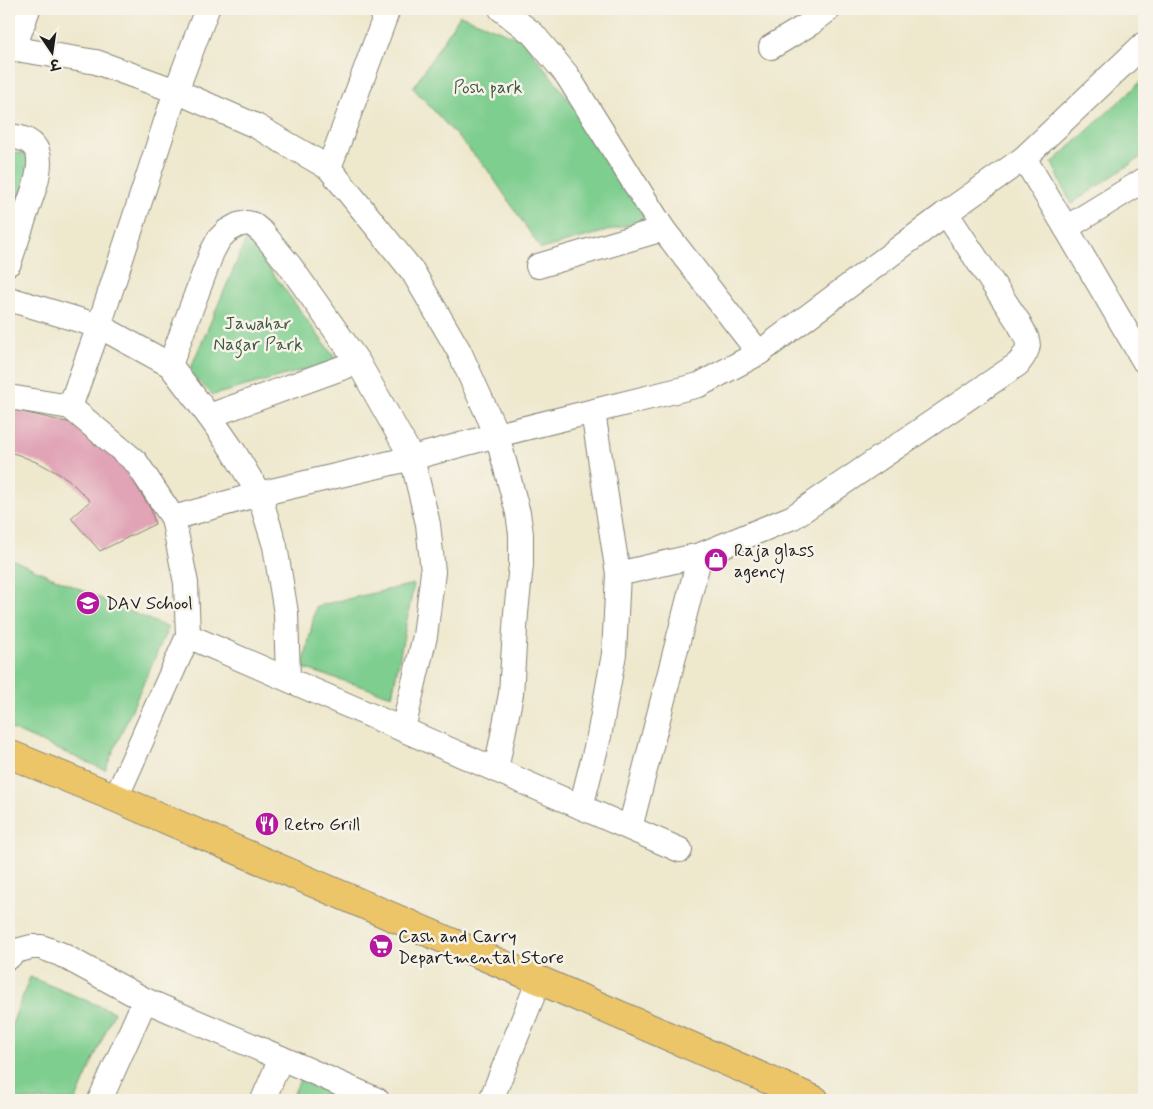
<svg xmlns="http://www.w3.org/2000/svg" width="1153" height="1109" viewBox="0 0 1153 1109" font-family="Mynerve,'Playpen Sans Deva',sans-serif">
<rect width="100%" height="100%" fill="#f7f3e8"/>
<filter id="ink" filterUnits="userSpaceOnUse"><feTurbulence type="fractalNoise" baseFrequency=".02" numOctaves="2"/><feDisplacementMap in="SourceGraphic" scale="10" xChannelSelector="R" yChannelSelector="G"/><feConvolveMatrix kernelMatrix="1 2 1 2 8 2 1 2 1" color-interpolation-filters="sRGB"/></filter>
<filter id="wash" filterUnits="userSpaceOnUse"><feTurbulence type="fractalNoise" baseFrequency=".0096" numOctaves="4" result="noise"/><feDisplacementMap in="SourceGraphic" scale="20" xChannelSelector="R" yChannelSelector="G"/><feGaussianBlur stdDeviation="1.12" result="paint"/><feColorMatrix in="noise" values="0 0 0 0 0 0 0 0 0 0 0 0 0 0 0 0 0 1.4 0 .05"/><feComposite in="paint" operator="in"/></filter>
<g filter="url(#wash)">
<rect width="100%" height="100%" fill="#eee8cd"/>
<g fill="#7ece8f" stroke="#4d7556">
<polygon points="460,15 523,40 583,118 644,217 636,223 541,249 487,169 413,88"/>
<polygon points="1144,79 1144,155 1071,204 1052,163"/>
<polygon points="9,152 36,155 9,226"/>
<polygon points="247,238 337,361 213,395 189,372"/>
<polygon points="9,558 168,628 105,770 9,728"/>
<polygon points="414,584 392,696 303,668 316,606"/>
<polygon points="30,977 114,1012 76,1100 9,1100 9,1032"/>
<polygon points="302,1075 362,1100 291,1100"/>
</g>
<g id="blocks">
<polygon fill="#e1a4b7" points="9,409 71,423 119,457 151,510 155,524 100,551 71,518 90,501 68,479 41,464 19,455 9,452"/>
</g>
</g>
<g filter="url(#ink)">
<use href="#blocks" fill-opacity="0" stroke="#858274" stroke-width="1"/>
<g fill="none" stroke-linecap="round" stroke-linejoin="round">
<g stroke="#858274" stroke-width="26">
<g id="minor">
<polyline points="501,9 533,34 567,75 663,229 759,353"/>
<polyline points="771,47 811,23 829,9"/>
<polyline points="9,48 96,62 176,91 256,126 329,168 413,272 459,351 497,435 518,513 521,534 521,565 516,613 511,694 496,770"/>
<polyline points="14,48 28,9"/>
<path d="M9,136c33,3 34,22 26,50l-26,77"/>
<polyline points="1024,158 1066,228"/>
<polyline points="329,168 388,9"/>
<polyline points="1144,180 1066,228 1144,361"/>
<polyline points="538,266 663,229"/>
<polyline points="9,299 99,326 170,365 209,416 234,452 259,494 275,546 286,613 288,679"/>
<polyline points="170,365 212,252 219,239 227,231 238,225 247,223 252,224 262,232 290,266 358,362 412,458 428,524 433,572 425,636 403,729"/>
<polyline points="9,397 70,407 136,462 173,518 186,583 188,636 116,798"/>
<polyline points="70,407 99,326 176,91 207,9"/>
<polyline points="209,416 358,362"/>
<polyline points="173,518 259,494 412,458 497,435 699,385 759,353 946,213 1024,158 1144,44"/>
<path d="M618,574l82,-19 93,-38 225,-153c15,-19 11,-21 1,-41l-73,-110"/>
<polyline points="188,636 680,850"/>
<polyline points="581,807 599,736 614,654 618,574 593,412"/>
<polyline points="630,828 700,555"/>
<polyline points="9,957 16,951 31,947 41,947 60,954 145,1000 281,1058 377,1100"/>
<polyline points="100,1100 145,1000"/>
<polyline points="263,1100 281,1058"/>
<polyline points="491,1100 539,980"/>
</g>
</g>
<g stroke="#858274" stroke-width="30">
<polyline id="major" points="9,754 116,798 539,980 815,1100"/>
</g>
<use href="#minor" stroke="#fff" stroke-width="24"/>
<use href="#major" stroke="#edc569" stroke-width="28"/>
</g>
</g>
<defs>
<g id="shop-disc" transform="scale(1.25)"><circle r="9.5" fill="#b5179e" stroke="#f7f3e8"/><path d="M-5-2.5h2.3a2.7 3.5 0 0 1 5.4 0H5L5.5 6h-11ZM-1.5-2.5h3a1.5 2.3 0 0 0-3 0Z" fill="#fff"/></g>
<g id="school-disc" transform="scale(1.25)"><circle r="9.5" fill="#b5179e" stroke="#f7f3e8"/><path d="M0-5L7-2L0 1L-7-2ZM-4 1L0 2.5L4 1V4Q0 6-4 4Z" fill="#fff"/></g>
<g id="restaurant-disc" transform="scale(1.25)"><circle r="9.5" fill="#b5179e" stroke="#f7f3e8"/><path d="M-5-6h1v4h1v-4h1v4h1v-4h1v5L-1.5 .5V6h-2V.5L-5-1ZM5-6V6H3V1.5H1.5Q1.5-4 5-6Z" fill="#fff"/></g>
<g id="supermarket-disc" transform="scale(1.25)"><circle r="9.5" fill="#b5179e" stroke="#f7f3e8"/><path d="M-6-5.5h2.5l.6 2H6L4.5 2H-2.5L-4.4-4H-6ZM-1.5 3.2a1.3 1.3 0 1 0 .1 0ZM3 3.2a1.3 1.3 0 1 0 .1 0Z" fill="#fff"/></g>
</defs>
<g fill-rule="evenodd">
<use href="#shop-disc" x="716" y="560"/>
<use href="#school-disc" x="88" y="603"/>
<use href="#restaurant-disc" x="267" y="824"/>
<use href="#supermarket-disc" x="381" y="946"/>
</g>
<g text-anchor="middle" stroke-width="5" stroke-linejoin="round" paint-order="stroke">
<g font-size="18" fill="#3e5a44" stroke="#f7f3e8">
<text x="488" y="93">Posh park</text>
<text x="258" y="329">Jawahar<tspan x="258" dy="21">Nagar Park</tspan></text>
</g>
<g font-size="18" fill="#1c1c1c" stroke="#f7f3e8" text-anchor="start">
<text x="734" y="556">Raja glass<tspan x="734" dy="21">agency</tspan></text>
<text x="106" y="609">DAV School</text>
<text x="284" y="830">Retro Grill</text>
<text x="398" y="942">Cash and Carry<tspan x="398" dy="21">Departmental Store</tspan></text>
</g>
</g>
<rect width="1153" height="1109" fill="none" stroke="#f7f3e8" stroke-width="30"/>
<g transform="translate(52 52) rotate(167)" stroke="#f7f3e8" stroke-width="4" paint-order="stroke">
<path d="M0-4L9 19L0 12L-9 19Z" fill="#1c1c1c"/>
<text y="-8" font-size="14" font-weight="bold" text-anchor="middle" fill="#1c1c1c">उ</text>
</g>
</svg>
